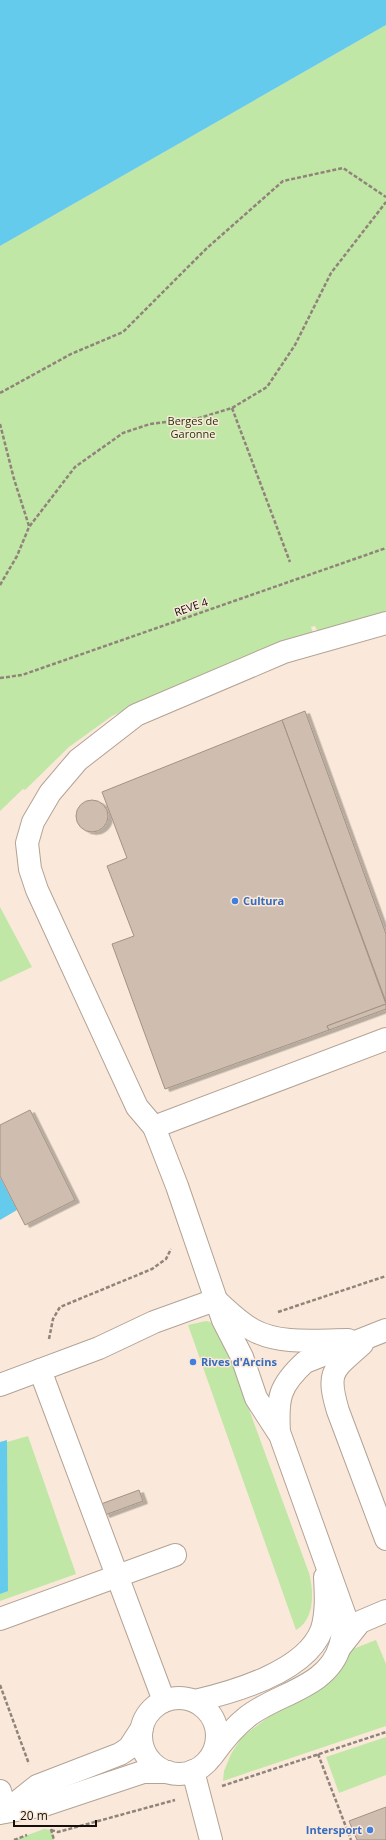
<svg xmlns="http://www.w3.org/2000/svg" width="386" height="1840" viewBox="0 0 386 1840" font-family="'Open Sans',sans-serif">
<defs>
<filter id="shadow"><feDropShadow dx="4.5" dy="2.5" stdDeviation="0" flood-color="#0004"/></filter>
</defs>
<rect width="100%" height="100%" fill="#fae9da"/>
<g fill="#c0e7a5">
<polygon points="386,25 386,611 318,632 315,626 311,627 313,633 268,648 210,671 112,716 69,747 25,790 23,789 0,811 0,246"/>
<polygon points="0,907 32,967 0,982"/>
<path d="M206,1321l8,2 7,10 88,240c5,19 6,46 -13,57l-108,-305z"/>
<polygon points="28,1436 76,1574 0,1601 0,1444"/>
<polygon points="376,1640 386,1664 386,1726 223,1781 224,1771 231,1754 242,1737 292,1699 353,1649"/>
<polygon points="386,1737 386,1775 339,1793 326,1757"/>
<polygon points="44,1829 52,1830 54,1840 14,1840"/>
</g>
<g fill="#65cbec">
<polygon points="0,0 386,0 386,25 0,246"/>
<polygon points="0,1177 17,1210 0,1220"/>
<polygon points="7,1440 8,1591 0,1594 0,1442"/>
</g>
<g fill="#cfbeb0" stroke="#a29385" filter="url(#shadow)">
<polygon points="305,711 386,934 386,1002 282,720"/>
<polygon points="282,720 386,1004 327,1026 329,1030 165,1089 112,944 134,936 107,866 127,858 102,792"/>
<circle cx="92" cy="816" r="16"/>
<polygon points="386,1004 386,1009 329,1030 327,1026"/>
<polygon points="30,1110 75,1200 25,1225 0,1176 0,1125"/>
<polygon points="139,1490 143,1501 105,1515 101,1504"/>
<polygon points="386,1807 386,1840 357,1840 349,1821"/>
</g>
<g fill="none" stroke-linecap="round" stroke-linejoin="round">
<g stroke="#b3a395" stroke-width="24">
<g id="minor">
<polyline points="386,623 284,652 136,715 78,760 50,793 33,822 27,843 30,869 37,890 137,1107 154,1127 386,1039"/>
<polyline points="154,1127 177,1186 223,1320 242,1357 256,1398 278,1432"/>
<path d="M219,1303c11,10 21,20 34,27 27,15 65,10 95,10"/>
<path d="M362,1344c-29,26 -36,27 -24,67l48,128"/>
<polyline points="40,1370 164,1701"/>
<polyline points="0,1385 99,1348 154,1322 215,1300"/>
<polyline points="0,1619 175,1555"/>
<polyline points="341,1646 360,1622 386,1611"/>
<circle cx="179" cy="1736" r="38"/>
<path d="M195,1701c39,-9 112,-30 127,-72 5,-17 4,-34 3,-52"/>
<path d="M212,1756c10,-14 21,-28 35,-39 30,-24 81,-29 93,-71 3,-9 3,-20 5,-30l-66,-184c-2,-34 0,-46 26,-70l81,-32"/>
<polyline points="193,1771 211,1840"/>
<polyline points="0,1791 6,1810"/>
<polyline points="7,1810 37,1786 120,1754 129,1748 142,1728"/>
<polyline points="0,1813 44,1805 143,1772 168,1772"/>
</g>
</g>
<g stroke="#90847a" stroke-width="2.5" stroke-dasharray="4 2" stroke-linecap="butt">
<polyline points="0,393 71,354 123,332 207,248 283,181 343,168 386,197"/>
<polyline points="232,408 290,562"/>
<polyline points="0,424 14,479 29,526"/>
<polyline points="0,585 17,556 29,527 75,467 123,433 150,424 199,418 232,408 267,387 295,345 331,273 386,202"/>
<polyline points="0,678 22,675 386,548"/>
<polyline points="278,1312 386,1276"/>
<polyline points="49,1339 53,1319 60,1307 152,1269 166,1259 171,1249"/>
<polyline points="0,1685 29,1764"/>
<polyline points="318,1754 351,1840"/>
<polyline points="222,1786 386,1732"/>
<polyline points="51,1829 54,1840"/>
<polyline points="51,1830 58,1832 175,1800"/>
<polyline points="14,1840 27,1835"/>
</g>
<use href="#minor" stroke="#fff" stroke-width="22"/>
</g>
<g fill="#3f7fe0" stroke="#fae9da" stroke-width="1.5">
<circle cx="235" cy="901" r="4"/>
<circle cx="193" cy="1362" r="4"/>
<circle cx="370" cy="1830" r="4"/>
</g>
<g text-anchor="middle" stroke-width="3" stroke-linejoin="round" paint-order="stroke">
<g font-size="11" fill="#193200" stroke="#fae9da">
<text x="193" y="425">Berges de<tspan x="193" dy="13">Garonne</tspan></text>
</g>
<g font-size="11" fill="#15100b" stroke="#fae9da">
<text transform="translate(191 607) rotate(-19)" y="4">REVE 4</text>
</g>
<g font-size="11" font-weight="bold" fill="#366cbe" stroke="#fae9da" text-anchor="start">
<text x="243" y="905">Cultura</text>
<text x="201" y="1366">Rives d'Arcins</text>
<text x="362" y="1834" text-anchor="end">Intersport</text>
</g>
</g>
<path d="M14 1820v6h82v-6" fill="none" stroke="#15100b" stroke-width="2"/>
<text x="20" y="1820" font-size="12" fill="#15100b" stroke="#fae9da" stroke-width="3" paint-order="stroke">20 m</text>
</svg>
